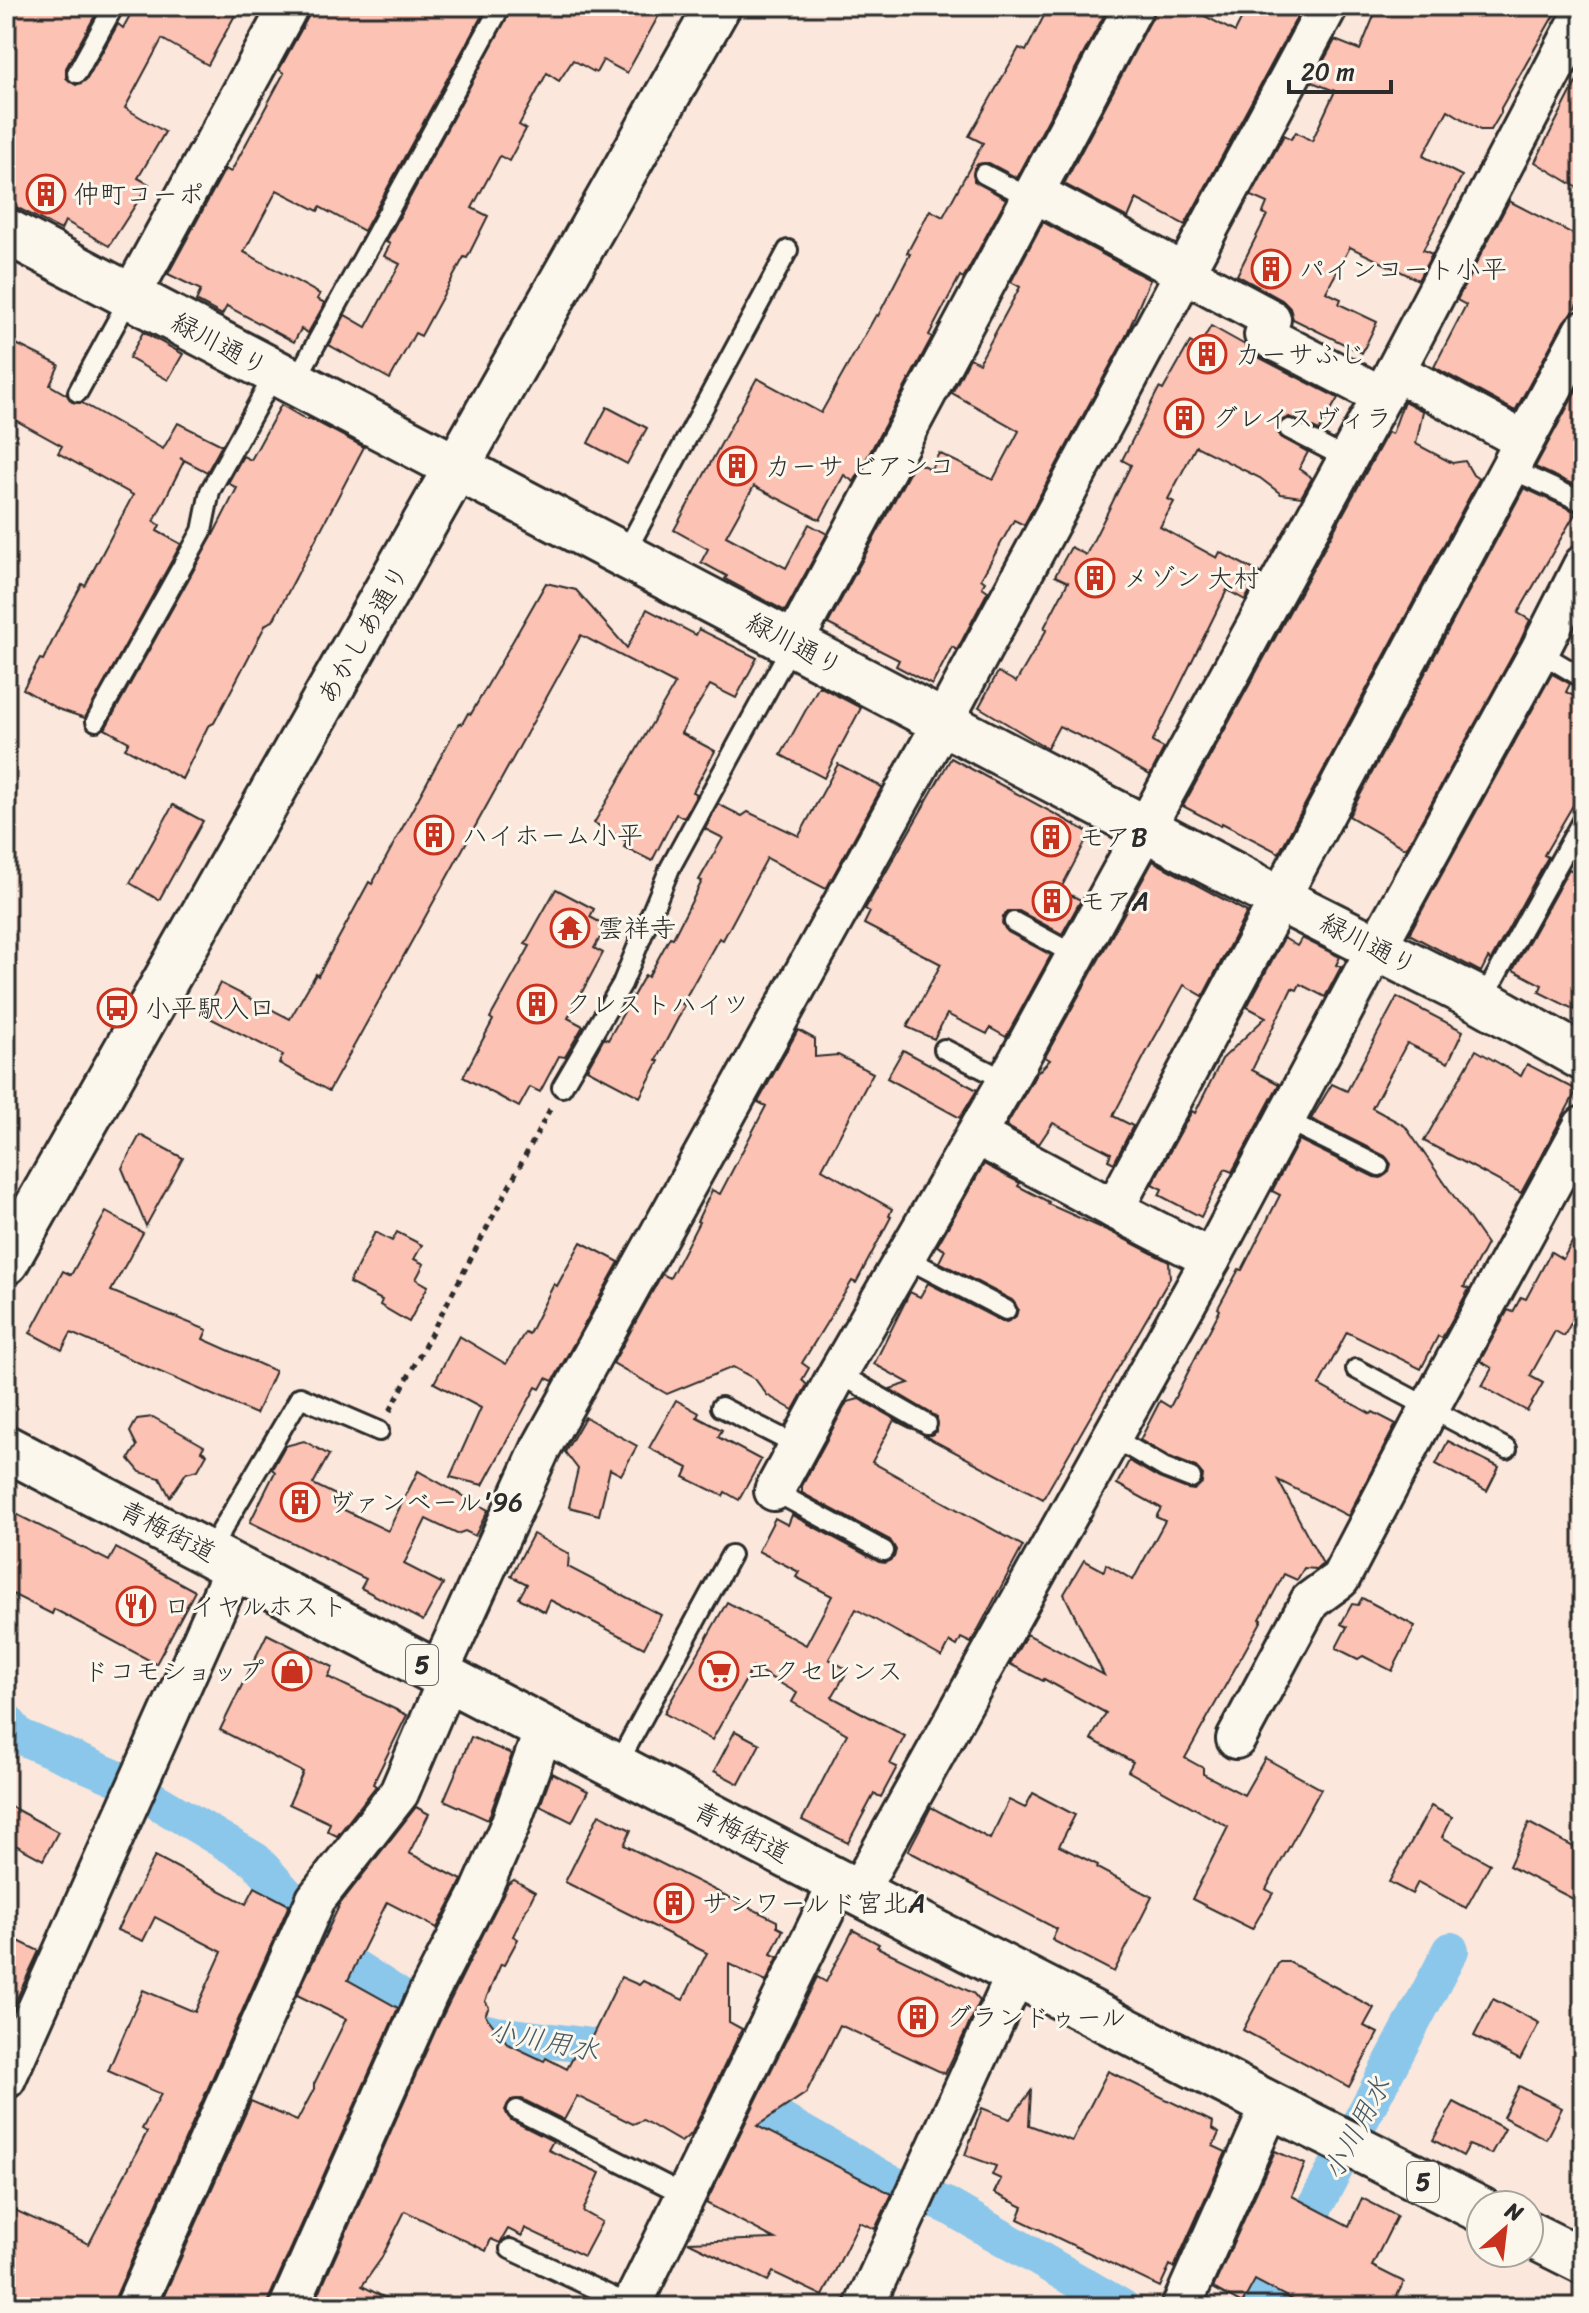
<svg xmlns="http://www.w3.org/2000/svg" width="1589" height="2313" viewBox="0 0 1589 2313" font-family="Sriracha,'Klee One',sans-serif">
<rect width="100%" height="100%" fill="#fbe7db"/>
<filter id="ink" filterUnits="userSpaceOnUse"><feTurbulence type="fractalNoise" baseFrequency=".0125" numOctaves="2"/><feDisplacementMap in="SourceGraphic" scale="16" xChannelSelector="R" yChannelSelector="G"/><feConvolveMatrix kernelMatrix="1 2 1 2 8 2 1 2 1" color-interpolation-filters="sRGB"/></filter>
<g filter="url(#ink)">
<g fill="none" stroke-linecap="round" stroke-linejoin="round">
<g stroke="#8bc7eb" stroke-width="36">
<polyline points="6,1720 19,1736 119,1779 255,1860 350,1964 404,1999 448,2023 495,2034 592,2046 700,2085 782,2121 889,2182 948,2206 1122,2307"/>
<polyline points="1262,2307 1451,1950"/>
</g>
</g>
<g fill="#fcc2b3" stroke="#2b2b2b" stroke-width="2">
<polygon points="6,6 87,6 97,12 66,68 66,78 76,85 87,79 118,24 123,28 135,6 240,6 208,65 162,39 125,108 165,132 138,178 149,184 109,246 65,221 61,230 6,202"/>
<polygon points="311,6 487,6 364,231 320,207 318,211 277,190 244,252 320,294 317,299 325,303 308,333 301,329 294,342 227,306 222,315 196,301 201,290 168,274 225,169 231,172 284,73 279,70 308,17"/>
<polygon points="513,6 586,6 609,18 615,6 664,6 627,73 603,60 596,73 573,60 559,81 547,73 519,125 526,129 509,161 500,156 472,208 488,216 467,258 464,257 421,336 415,333 390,379 329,345 345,315 366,327 400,264 384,256 390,244 386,242"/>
<polygon points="1049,6 1109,6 1017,178 989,163 978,164 974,168 974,181 1006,199 969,268 963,278 960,276 929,335 932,337 854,482 844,475 820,520 754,486 726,536 786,568 809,524 827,534 785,611 725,579 727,576 701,562 708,549 674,530 757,378 821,413 876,315 878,316 910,254 907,253 930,210 943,217 983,143 969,136 1019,48 1026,51"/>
<polygon points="1156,6 1186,6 1235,32 1248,6 1303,6 1185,225 1136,199 1128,218 1064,184 1153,16"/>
<polygon points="1378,6 1559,6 1501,108 1501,113 1491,130 1480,130 1448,110 1423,156 1462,176 1423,250 1432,254 1418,280 1350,247 1326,292 1341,299 1339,304 1377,322 1362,353 1293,319 1290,308 1282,300 1237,275 1267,215 1263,213 1267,203 1251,196 1284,135 1291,139 1296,132 1312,141 1335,91 1312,82 1335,40 1360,50"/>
<polygon points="1583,69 1583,191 1535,162"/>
<polygon points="1509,201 1583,239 1583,293 1573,312 1564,321 1515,411 1434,367 1466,305 1457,300"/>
<polygon points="1043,222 1150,280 1126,336 1024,525 1014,520 981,579 985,582 982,587 988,591 957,650 952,647 932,685 896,666 899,660 828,624 915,462 931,469 939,453 993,480 1019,431 952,393 970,358 979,363 1020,287 1011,282"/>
<polygon points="1211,326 1245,345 1254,355 1338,398 1319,431 1289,417 1278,424 1279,436 1308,452 1299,469 1312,478 1301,497 1281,494 1260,478 1196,446 1168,499 1174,502 1160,527 1217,558 1220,552 1260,573 1245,600 1227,590 1152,742 1164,748 1150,775 1096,744 1059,726 1047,748 979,707 998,672 1016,682 1047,629 1044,628 1068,582 1055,576 1071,547 1086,555 1131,465 1122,460 1159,388 1163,390 1190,342 1199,347"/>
<polygon points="143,332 183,354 168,380 129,358"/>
<polygon points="6,339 59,365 50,385 67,395 72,402 82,403 163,449 178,423 222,445 207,472 180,458 184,461 154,521 160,525 157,531 181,544 85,718 58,709 23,689 40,659 43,660 69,608 82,584 85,586 133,495 58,453 62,446 6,415"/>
<polygon points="1581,382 1583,384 1583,489 1535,467"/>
<polygon points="1404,401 1423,411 1416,444 1452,463 1465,461 1473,475 1479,479 1279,853 1222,823 1221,826 1183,806 1388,432 1392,434"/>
<polygon points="281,405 307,420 309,418 364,447 273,621 266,624 214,723 208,726 182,779 125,748 129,742 105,729 212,537 237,488 228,483 243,456 251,460"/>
<polygon points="607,407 647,428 627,464 588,443"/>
<polygon points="1524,488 1576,512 1518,613 1530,620 1520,642 1406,849 1349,816"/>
<polygon points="546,583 576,590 627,648 647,609 696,635 699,629 757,658 736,698 710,685 681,733 715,751 693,792 697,794 684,818 676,814 652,861 624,847 627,841 594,823 675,684 581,635 329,1091 279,1063 283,1055 204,1015 220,983 290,1019 316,974 318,976 369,882 372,884 459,723 462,724 468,713 471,714"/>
<polygon points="1552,674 1570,684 1566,692 1583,701 1583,788 1544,855 1548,857 1491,960 1488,958 1481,972 1409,934"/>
<polygon points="819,686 861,708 824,778 781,755"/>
<polygon points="951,758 1090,833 1060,890 1081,900 1062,934 1019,911 1008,911 1003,917 1002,923 1008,932 1051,955 1006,1037 990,1028 987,1034 947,1014 934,1039 907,1027 941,964 864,924 870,912 865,909"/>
<polygon points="838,764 882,787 826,889 767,858 723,940 719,938 682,1004 685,1005 656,1060 659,1061 640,1097 587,1069 604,1038 608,1040 645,975 648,977 670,937 673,938 702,881 699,880 723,838 705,829 718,804 742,816 748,812 799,836"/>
<polygon points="173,805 203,821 159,900 130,883"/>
<polygon points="1153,861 1247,912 1203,996 1184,985 1146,1053 1113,1116 1133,1126 1114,1163 1108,1160 1111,1153 1053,1123 1039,1144 1006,1126 1037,1073 1050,1060 1045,1057"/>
<polygon points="1569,869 1583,876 1583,1014 1539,992 1542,985 1513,970"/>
<polygon points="556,889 594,909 590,917 607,926 594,948 603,953 568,1018 583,1026 565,1057 559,1056 540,1092 530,1087 519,1107 463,1077 493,1020 490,1018 530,946 525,944"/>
<polygon points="1284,938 1297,946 1302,938 1340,957 1336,965 1341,967 1325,997 1300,984 1297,990 1292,988 1252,1070 1279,1084 1232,1172 1225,1169 1201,1217 1159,1195 1162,1189 1152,1184 1192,1111 1195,1113 1222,1059 1266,1017 1247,1007"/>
<polygon points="1397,997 1463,1031 1448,1063 1407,1043 1372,1108 1405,1126 1487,1244 1464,1287 1469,1289 1442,1338 1438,1336 1421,1369 1347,1332 1319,1385 1371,1414 1373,1412 1396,1424 1348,1516 1278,1480 1323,1564 1316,1569 1304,1568 1297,1580 1284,1574 1260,1619 1262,1620 1185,1758 1203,1768 1203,1774 1244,1795 1265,1758 1321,1789 1266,1889 1273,1893 1252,1929 1192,1899 1228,1827 1128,1771 1133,1762 1091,1739 1106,1713 1044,1679 1043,1681 1010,1664 1027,1634 1104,1675 1064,1594 1084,1560 1104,1571 1106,1564 1133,1580 1165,1521 1156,1517 1161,1508 1117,1484 1129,1461 1159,1478 1187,1489 1194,1490 1202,1483 1203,1475 1196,1467 1170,1457 1140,1440 1160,1401 1170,1407 1220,1310 1218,1308 1239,1269 1242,1270 1280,1195 1272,1191 1299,1140 1374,1177 1381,1178 1389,1172 1391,1164 1385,1156 1311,1119 1332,1084 1347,1091"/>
<polygon points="798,1030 815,1039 815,1057 838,1055 873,1073 822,1169 892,1209 889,1216 891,1217 856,1283 852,1281 802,1363 809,1368 802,1380 807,1385 793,1410 767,1395 755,1379 733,1367 667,1394 613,1363 662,1274 670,1278 699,1222 697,1221 712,1190 720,1194 766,1106 758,1102"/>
<polygon points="903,1050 977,1090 960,1118 887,1078"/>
<polygon points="1476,1050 1521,1076 1527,1064 1577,1090 1521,1193 1424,1141"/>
<polygon points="140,1135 183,1158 146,1226 122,1168"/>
<polygon points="984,1164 1020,1183 1018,1186 1049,1202 1048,1204 1111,1232 1169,1262 1170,1278 1043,1499 923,1435 932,1435 937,1431 937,1417 890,1389 909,1383 874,1364 910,1292 920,1297 928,1283 1001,1321 1007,1322 1016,1316 1018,1309 1012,1300 939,1262 945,1250 937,1246"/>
<polygon points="106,1212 143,1233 111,1291 207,1330 203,1339 275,1371 256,1414 71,1333 62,1350 30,1333 63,1271 71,1275"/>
<polygon points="1583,1222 1583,1301 1564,1336 1555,1331 1530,1376 1543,1383 1527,1411 1482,1386 1492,1368 1480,1361 1508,1310 1513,1312 1521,1297 1526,1299 1551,1252 1563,1259"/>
<polygon points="375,1232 392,1241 397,1232 422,1245 414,1259 424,1264 416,1279 428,1286 409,1322 380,1305 382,1300 349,1283"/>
<polygon points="581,1242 619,1262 553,1381 546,1378 540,1389 536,1387 483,1485 450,1477 481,1408 434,1383 459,1336 506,1364 525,1332 529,1334 554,1284 557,1286"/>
<polygon points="859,1399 912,1429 894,1420 872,1462 1023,1546 971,1643 961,1638 957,1646 950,1642 942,1657 856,1609 829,1659 848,1670 832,1697 905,1736 890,1764 897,1767 881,1797 874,1794 848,1843 802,1820 847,1734 792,1702 797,1693 753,1667 712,1740 664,1713 727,1602 806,1645 832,1596 796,1577 799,1572 758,1551 775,1518 788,1525 792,1515 879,1562 885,1563 894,1557 896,1550 890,1540 802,1493 802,1486 847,1402"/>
<polygon points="676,1400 699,1413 697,1417 722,1430 718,1437 761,1460 739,1500 725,1492 723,1496 684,1477 688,1468 649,1448"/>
<polygon points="153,1417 204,1446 201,1451 207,1454 198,1470 186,1473 170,1497 160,1478 140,1472 129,1459 137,1446 130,1432 137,1419"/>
<polygon points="585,1417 637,1446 621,1475 610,1469 599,1515 569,1507 578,1469 565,1452"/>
<polygon points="304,1441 329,1455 313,1484 342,1498 338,1507 388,1531 418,1471 488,1510 475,1536 465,1531 457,1534 426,1519 404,1564 443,1584 423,1621 361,1588 366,1579 250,1522 275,1472 272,1469 285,1446"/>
<polygon points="1448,1441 1499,1467 1487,1491 1436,1464"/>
<polygon points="6,1509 109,1561 116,1548 195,1591 156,1664 54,1609 52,1614 6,1591"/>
<polygon points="533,1534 569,1554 568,1567 661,1615 644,1648 550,1600 545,1612 519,1598 527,1584 511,1576"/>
<polygon points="1362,1598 1415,1626 1392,1671 1363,1656 1358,1659 1336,1648 1347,1627 1341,1624 1352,1604 1358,1605"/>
<polygon points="267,1634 333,1667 328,1677 407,1715 373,1784 376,1786 337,1836 327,1831 330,1823 289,1804 303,1772 220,1730"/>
<polygon points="735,1731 760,1744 739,1784 714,1771"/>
<polygon points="471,1737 512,1754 488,1820 444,1800"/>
<polygon points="552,1773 588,1791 572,1822 540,1806"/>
<polygon points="1033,1793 1075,1815 1059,1846 1098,1865 1097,1868 1152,1897 1114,1972 1052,1940 1057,1929 908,1851 931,1807 990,1839 1009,1800 1025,1808"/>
<polygon points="6,1804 58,1832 43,1860 6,1840"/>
<polygon points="1431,1806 1452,1817 1442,1837 1490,1864 1466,1908 1418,1882 1412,1894 1389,1882"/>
<polygon points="416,1807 429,1814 409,1853 462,1880 437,1928 387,1902 348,1980 398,2008 269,2298 267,2307 159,2307 251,2101 297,2121 314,2089 314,2084 346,2019 297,1995 340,1904"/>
<polygon points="599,1814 631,1830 624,1845 777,1921 777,1927 783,1930 771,1954 778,1957 766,1982 729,1964 729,2022 742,2029 692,2133 681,2142 643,2120 633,2124 577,2096 564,2120 522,2099 511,2100 505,2110 511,2120 553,2141 548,2150 600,2173 583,2211 602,2222 584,2256 525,2228 522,2236 508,2229 500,2243 491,2239 486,2251 405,2211 381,2259 362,2286 403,2307 313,2307 436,2029 508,1884 514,1880 535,1892 513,1936 518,1939 504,1965 501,1964 485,2001 489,2007 485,2015 508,2044 544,2061 546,2058 567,2069 575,2054 582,2057 621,1977 639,1985 643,1981 683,2000 707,1953 565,1882"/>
<polygon points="1529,1823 1583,1852 1583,1904 1509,1866"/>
<polygon points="155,1856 246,1904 255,1887 289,1905 115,2298 113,2307 6,2307 6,2206 89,2244 147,2132 142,2129 161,2094 108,2071 143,1990 195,2012 222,1952 155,1917 143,1941 117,1930"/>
<polygon points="853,1930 879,1944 877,1947 973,1993 980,2001 945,2074 840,2025 806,2093 757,2126 892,2194 875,2229 859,2222 823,2296 773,2272 768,2281 688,2242 775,2239 706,2203 817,1977 826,1982"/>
<polygon points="6,1935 39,1951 6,2022"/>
<polygon points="1279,1962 1289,1962 1374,2008 1364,2026 1378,2033 1349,2087 1243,2030"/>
<polygon points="1493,1999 1539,2023 1520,2060 1474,2036"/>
<polygon points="1108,2071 1213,2122 1212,2129 1219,2133 1213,2146 1226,2152 1174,2268 1170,2265 1160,2287 1018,2219 1023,2207 994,2193 1001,2179 992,2175 996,2166 965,2155 982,2108 1010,2119 1031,2091 1029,2125 1072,2141"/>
<polygon points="1519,2086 1562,2108 1546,2139 1503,2117"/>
<polygon points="1454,2102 1505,2129 1491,2154 1469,2145 1463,2156 1433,2140"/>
<polygon points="1275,2151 1305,2164 1292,2196 1349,2226 1362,2198 1397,2216 1372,2266 1404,2282 1391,2307 1306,2307 1255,2280 1242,2304 1213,2288"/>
</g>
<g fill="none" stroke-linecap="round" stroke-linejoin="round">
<g stroke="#2b2b2b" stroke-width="24">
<g id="service">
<polyline points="77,73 114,6"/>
<polyline points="984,174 1032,199"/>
<polyline points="295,382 501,6"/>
<polyline points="78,392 130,297"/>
<polyline points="1289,429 1347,459"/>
<polyline points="1511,469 1583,502"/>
<polyline points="624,555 788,250"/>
<polyline points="1539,652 1583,678"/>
<polyline points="96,721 202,531 210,491 275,373"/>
<polyline points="1014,922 1075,955"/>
<polyline points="1482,1001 1583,819"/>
<polyline points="944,1049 1007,1081"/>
<polyline points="562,1087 622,984 670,868 793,643"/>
<polyline points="1286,1120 1379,1166"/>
<polyline points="906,1258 1006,1310"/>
<polyline points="1356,1369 1507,1449"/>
<polyline points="838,1373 927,1424"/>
<polyline points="721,1407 798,1446"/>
<polyline points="1112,1437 1165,1468 1191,1478"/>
<polyline points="774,1491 884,1551"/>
<polyline points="209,1552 300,1397 379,1431"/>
<polyline points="616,1767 731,1555"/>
<polyline points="517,2110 685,2195"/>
<polyline points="510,2249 632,2306"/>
</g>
</g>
<g stroke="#2b2b2b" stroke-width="44">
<g id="minor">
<polyline points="1035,193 1271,319 1264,335 1382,396"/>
<polyline points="130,297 289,6"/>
<polyline points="1395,371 1524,441"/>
<polyline points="793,643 1134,6"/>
<polyline points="976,1135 1114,1209 1583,331"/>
<polyline points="1114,1209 1211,1259"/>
<polyline points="774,1491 838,1373 1007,1081 1382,396 1583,13"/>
<polyline points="438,1674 541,1448 943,722 1328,6"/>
<polyline points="1236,1739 1310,1601 1340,1579 1430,1407 1583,1126"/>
<polyline points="858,1892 1211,1259 1384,934 1539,652 1583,565"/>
<polyline points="6,2079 235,1566"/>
<polyline points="135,2307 316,1899 399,1793 448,1678"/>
<polyline points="289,2307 428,1994 480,1893 510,1825 544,1729"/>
<polyline points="631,2307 839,1882"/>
<polyline points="864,2307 1017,1972"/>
<polyline points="1181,2307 1271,2105"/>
</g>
</g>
<g stroke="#2b2b2b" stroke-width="50">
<g id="tertiary">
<polyline points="6,231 1278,898 1482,1001 1583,1058"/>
<polyline points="6,1262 718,6"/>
</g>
</g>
<g stroke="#2b2b2b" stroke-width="50">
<g id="primary">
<polyline points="6,1448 805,1865 1271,2105 1481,2210"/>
<polyline points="1529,2234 1583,2261"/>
</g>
</g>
<polyline stroke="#2b2b2b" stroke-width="5" stroke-dasharray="6 6" stroke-linecap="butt" points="390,1411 550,1109"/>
<use href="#service" stroke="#fbf7ec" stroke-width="18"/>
<use href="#minor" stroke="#fbf7ec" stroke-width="38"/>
<use href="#tertiary" stroke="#fbf7ec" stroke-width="44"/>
<use href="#primary" stroke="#fbf7ec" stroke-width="44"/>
</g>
</g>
<defs>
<g id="building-ring" transform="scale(2)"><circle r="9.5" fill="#fbf7ec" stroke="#c8321e" stroke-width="1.5"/><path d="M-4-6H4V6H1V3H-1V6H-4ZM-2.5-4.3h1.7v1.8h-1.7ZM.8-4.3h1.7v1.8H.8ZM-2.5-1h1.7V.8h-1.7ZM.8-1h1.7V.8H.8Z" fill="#c8321e"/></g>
<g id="temple-ring" transform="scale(2)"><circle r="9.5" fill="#fbf7ec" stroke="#c8321e" stroke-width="1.5"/><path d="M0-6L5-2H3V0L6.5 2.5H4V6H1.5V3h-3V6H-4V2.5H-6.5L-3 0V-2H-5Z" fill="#c8321e"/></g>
<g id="bus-ring" transform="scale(2)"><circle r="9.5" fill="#fbf7ec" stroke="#c8321e" stroke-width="1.5"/><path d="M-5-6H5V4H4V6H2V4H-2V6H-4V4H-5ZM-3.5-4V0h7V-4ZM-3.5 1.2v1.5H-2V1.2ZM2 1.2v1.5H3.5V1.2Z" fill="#c8321e"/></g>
<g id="restaurant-ring" transform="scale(2)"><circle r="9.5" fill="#fbf7ec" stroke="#c8321e" stroke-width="1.5"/><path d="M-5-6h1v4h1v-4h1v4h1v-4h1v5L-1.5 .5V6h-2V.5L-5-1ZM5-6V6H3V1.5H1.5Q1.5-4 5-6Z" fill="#c8321e"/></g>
<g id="shop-ring" transform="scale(2)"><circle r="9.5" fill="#fbf7ec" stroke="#c8321e" stroke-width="1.5"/><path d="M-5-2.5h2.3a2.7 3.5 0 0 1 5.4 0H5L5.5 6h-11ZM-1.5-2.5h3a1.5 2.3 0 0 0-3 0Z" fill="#c8321e"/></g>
<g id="supermarket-ring" transform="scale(2)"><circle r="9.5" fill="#fbf7ec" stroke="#c8321e" stroke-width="1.5"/><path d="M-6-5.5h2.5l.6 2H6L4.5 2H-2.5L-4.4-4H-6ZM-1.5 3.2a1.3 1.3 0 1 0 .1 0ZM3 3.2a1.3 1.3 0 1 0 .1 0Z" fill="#c8321e"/></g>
</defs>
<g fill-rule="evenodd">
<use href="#building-ring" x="46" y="194"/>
<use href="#building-ring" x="1271" y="269"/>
<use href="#building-ring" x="1207" y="354"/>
<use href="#building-ring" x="1184" y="418"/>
<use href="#building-ring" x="737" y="466"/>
<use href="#building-ring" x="1095" y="578"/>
<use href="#building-ring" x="434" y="835"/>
<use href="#building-ring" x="1051" y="837"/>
<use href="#building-ring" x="1052" y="901"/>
<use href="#temple-ring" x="570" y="928"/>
<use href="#building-ring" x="537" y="1004"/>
<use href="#bus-ring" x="117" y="1008"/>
<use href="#building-ring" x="300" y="1502"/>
<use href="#restaurant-ring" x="136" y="1606"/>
<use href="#shop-ring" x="292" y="1671"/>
<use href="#supermarket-ring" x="719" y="1671"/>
<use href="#building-ring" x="674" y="1903"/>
<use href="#building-ring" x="918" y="2017"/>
</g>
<g text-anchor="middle" stroke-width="6" stroke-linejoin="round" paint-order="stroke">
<g fill="#fbf7ec" stroke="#696865" stroke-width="2">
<rect x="406" y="1645" width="32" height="40" rx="6"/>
<rect x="1407" y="2162" width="32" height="40" rx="6"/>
</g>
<g font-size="24" font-weight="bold" fill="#2b2b2b">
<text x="422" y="1673">5</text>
<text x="1423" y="2190">5</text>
</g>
<g font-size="26" fill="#2b2b2b" stroke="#fbf7ec" text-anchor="start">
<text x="74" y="203">仲町コーポ</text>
<text x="1299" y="278">パインコート小平</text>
<text x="1235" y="363">カーサふじ</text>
<text x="1212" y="427">グレイスヴィラ</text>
<text x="765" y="475">カーサ ビアンコ</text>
<text x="1123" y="587">メゾン 大村</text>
<text x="462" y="844">ハイホーム小平</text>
<text x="1079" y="846">モアB</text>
<text x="1080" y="910">モアA</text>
<text x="598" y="937">雲祥寺</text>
<text x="565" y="1013">クレストハイツ</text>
<text x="145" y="1017">小平駅入口</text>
<text x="328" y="1511">ヴァンベール'96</text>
<text x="164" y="1615">ロイヤルホスト</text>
<text x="264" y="1680" text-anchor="end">ドコモショップ</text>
<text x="747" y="1680">エクセレンス</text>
<text x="702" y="1912">サンワールド宮北A</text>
<text x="946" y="2026">グランドゥール</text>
</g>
<g font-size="26" fill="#2b2b2b" stroke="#fbf7ec">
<text transform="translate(220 344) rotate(28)" y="9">緑川通り</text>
<text transform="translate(363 634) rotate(-60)" y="9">あかしあ通り</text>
<text transform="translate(795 644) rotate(28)" y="9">緑川通り</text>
<text transform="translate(1369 944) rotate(27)" y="9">緑川通り</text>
<text transform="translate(168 1531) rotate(27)" y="9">青梅街道</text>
<text transform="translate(742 1832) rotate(27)" y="9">青梅街道</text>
</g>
<g font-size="28" font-style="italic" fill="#485a65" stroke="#fbf7ec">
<text transform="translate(544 2040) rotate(11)" y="10">小川用水</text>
<text transform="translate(1356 2128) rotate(-62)" y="10">小川用水</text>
</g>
</g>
<rect width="1589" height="2313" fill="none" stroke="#fbf7ec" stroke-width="32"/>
<rect x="16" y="16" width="1557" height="2281" fill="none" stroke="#2b2b2b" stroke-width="3" filter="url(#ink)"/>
<g transform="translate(1505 2229) rotate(28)"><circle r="38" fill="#fbf7ec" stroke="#a8a59f" stroke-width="2"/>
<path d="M0-6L14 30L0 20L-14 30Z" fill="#c8321e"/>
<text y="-12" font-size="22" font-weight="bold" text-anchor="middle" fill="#2b2b2b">N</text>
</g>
<path d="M1289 80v12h102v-12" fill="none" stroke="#2b2b2b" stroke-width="4"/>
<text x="1301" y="80" font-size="24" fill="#2b2b2b" stroke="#fbf7ec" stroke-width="6" paint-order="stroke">20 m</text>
</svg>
